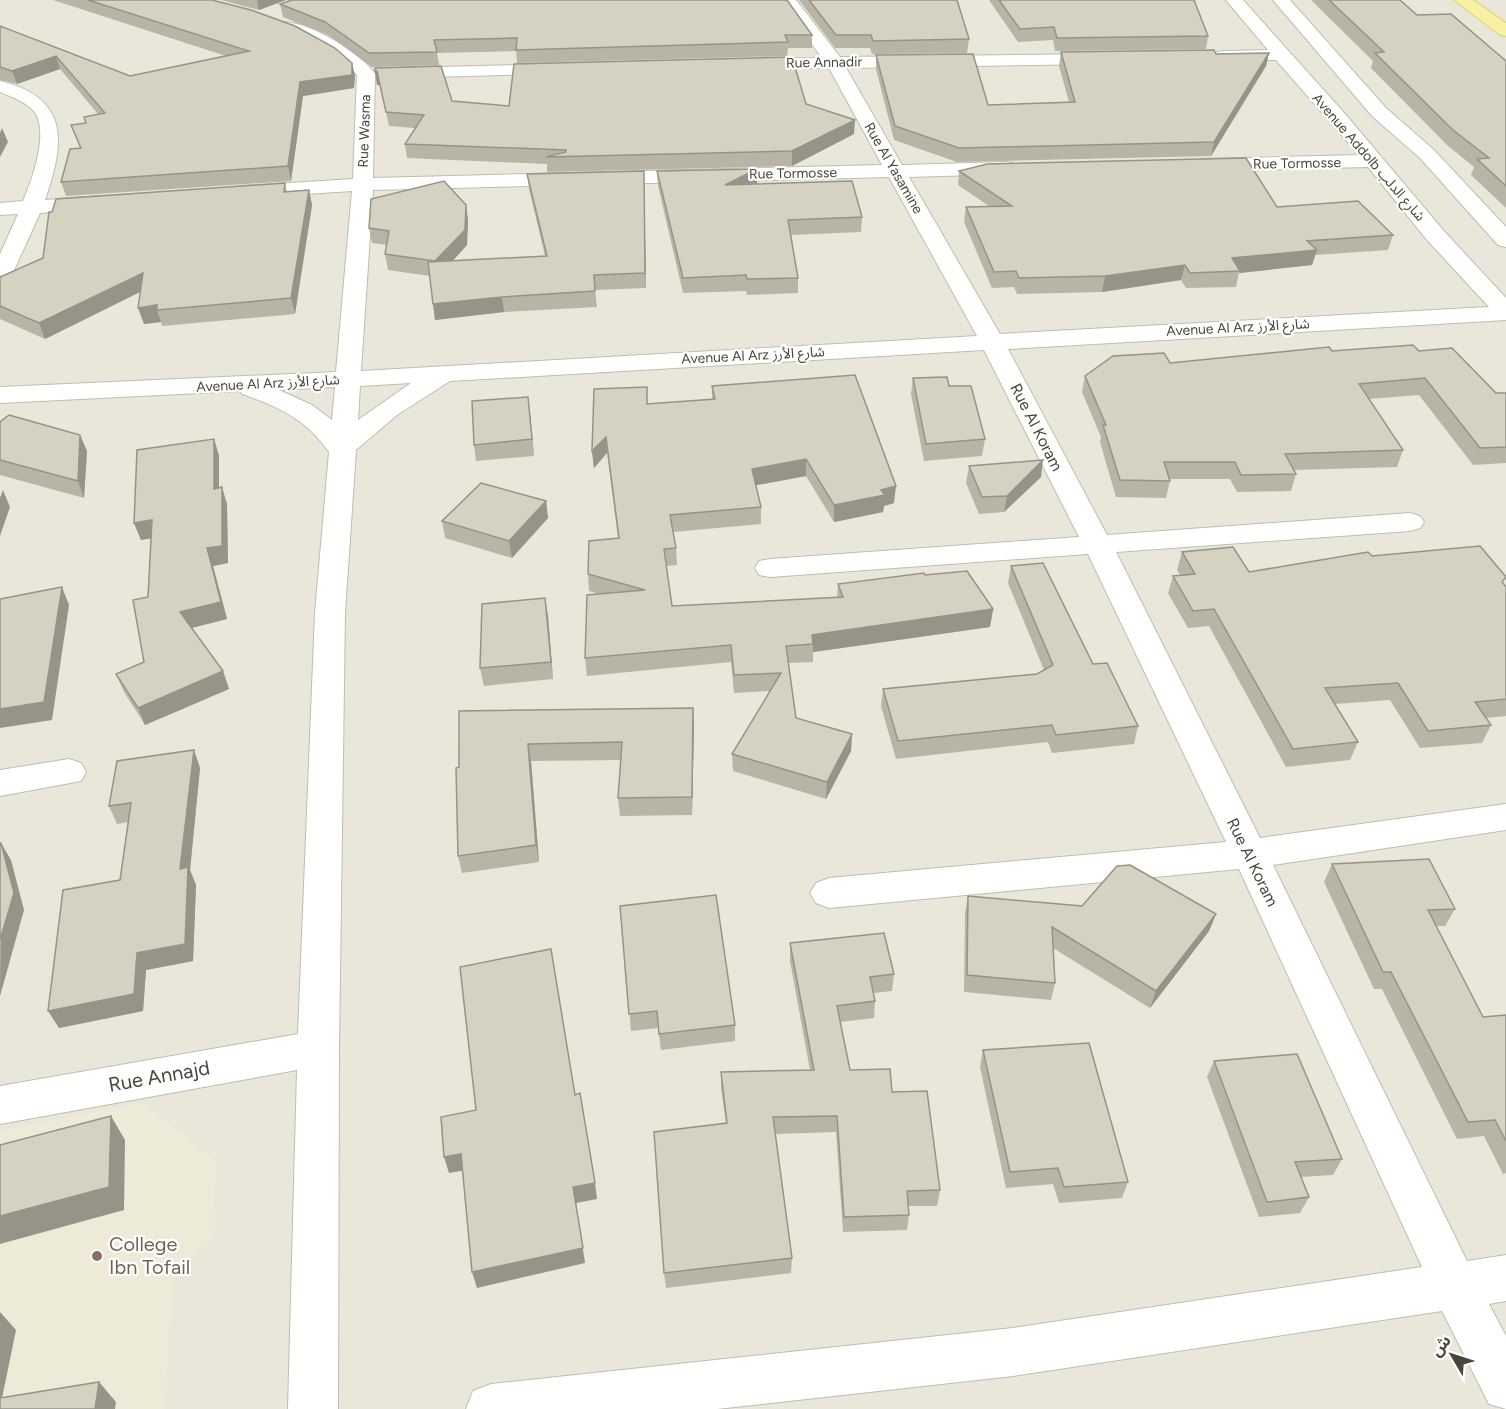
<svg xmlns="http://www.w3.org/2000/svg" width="1506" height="1409" viewBox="0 0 1506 1409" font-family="Figtree,'Noto Sans Arabic',sans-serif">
<rect width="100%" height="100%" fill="#f5f4ec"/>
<rect fill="#e8e7da" x="0" y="0" width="1506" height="1409"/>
<polygon fill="#edebd7" points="144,1102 216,1161 214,1234 173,1278 165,1409 0,1409 0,1131"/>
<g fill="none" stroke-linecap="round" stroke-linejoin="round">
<g stroke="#c0bdae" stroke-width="2">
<g id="minor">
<path d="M780,0h16l44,57 265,-3 6,1 3,4 -3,4 -6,1 -259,4 56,97 106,-3 7,2 3,4 -3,4 -7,2 -99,3 91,157 489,-27 -62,-67 -59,-73 -164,4 -7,-2 -3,-4 3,-4 7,-2 155,-4 -83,-95h-59l-3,-4 3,-4 6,-1 45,-1 -42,-50h17l103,115 97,115 63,68v22l-498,29 99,186 303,-22 10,3 4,6 -4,6 -10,3 -294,21 144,286 246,-34v26l-233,35 194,396 39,-6v46l-17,3 17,32v73l-17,-5 -47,-93 -429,65 -296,33h-251l7,-18 18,-7 522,-56 409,-61 -183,-398 -410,39 -13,-5 -6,-10 6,-10 13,-5 397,-36 -138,-288 -318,23 -11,-2 -4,-7 4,-7 11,-2 309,-22 -95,-187 -534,31 -53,34 -41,35 -11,163 -6,435 -1,361h-50l9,-339 -297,54v-38l298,-52 17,-421 14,-161c-22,-32 -51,-46 -87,-58l-2,-3 -240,12v-16l336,-15 16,-181 -111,7 -7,-2 -3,-4 3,-4 7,-2 112,-7 4,-104c-21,-24 -49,-35 -79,-44l-2,-4 2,-4c25,-6 83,30 97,51l-2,104 509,-13 -53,-97 -80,1 -6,-1 -3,-4 3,-4 6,-1 73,-1zM889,177l88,159 -616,35 12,-181zM411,383l-53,37 2,-34zM335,387l-3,33 -20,-15 -33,-15z"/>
<polygon points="1273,0 1290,0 1386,108 1434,150 1506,227 1506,247 1498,245 1420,158 1372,116"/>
<polygon points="559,64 565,65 568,69 565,73 398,78 392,77 389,73 392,69 398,68"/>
<path d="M0,81c70,17 65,61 45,119l55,-4 7,2 3,4 -3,4 -7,2 -60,5 -29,64 -3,5 -8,2v-30l18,-40 -18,1v-12l23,-2c9,-21 25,-65 13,-87 -7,-11 -24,-17 -36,-22z"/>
<polygon points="69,759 81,763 86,772 81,781 0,796 0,770"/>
</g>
</g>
<g stroke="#ddd272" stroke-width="2">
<polygon id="major" points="1454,0 1473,0 1506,23 1506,36 1500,35"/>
</g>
<use href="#minor" fill="#fff" fill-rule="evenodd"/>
<use href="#major" fill="#f8f1a1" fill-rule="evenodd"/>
</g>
<g fill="#b8b5a7">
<polygon points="53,0 212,0 352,63 355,76 354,88 303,96 291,181 66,196 61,182 80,148 71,125 86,123 98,114 60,69 17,84 0,80 0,26 130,76 226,56"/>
<polygon points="221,0 286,0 259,10"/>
<polygon points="799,0 957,0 969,39 967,53 872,54 870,48 835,48"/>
<polygon points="989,0 1194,0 1208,36 1206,49 1055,51 1053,40 1018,42"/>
<polygon points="1311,0 1400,0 1417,15 1506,61 1506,208 1471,175 1474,167 1447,145 1371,68 1373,61"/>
<polygon points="280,4 812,35 812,48 788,48 787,56 517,63 516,51 437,53 439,65 372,67 328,35 283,17"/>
<polygon points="1061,52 1216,54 1269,53 1266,66 1211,156 957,162 894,140 876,69 876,55 988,105 1069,102 1059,66"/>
<polygon points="375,71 452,101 509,106 806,104 854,134 792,166 547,172 547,164 407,158 405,144 415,128 389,126 380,85 377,85"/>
<polygon points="644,171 646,288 595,290 597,307 504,312 435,320 430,276 388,270 385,254 387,245 372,243 369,228 468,220 467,245 452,261 545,256 529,189 527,174"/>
<polygon points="657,171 757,183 862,217 861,232 791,235 798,278 798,293 747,295 746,291 683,293 658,186"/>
<polygon points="959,171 1277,207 1393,235 1388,250 1315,255 1312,265 1239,273 1236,287 1186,288 1181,280 1102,292 1017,294 1014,287 992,288 964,222 966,207 989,206 958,185"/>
<polygon points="285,183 287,191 309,190 312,205 295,314 162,326 161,322 144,324 140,292 45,339 0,319 0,277"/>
<polygon points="1332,351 1419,351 1496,393 1506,393 1506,463 1473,465 1419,395 1369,399 1403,450 1397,467 1294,470 1296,474 1291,491 1237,492 1230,479 1170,479 1170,481 1166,498 1116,497 1100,442 1101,437 1082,392 1085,376 1170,363"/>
<polygon points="913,378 949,386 985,439 982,456 924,461 911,394"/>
<polygon points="712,386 894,503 884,506 883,512 834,522 806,476 756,485 761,507 761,524 673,532 676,548 677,565 666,566 672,606 837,598 838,584 925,575 993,609 990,627 813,652 813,662 788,663 796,718 852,734 851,751 826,799 733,771 732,754 770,691 734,693 731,662 587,676 585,658 599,594 589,591 588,574 618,538 607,453 594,468 592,451 648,404 712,399"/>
<polygon points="530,413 534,456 476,461 474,445"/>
<polygon points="0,422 80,435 87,451 84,498 0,475"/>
<polygon points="214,439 219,456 219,488 227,504 228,563 213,566 227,619 192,628 223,671 229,689 145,725 124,692 116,674 144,662 151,538 141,540 134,523"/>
<polygon points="969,466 1041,477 1004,512 979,514 966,483"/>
<polygon points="546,501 548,518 512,558 445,538 442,521"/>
<polygon points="1182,552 1249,572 1372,556 1503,584 1506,587 1506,716 1485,718 1491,725 1482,743 1420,748 1390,700 1335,704 1358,742 1350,760 1286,767 1209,626 1188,628 1168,593 1173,576 1181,576 1177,570"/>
<polygon points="1011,566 1093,664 1138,726 1134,744 1052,753 1048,742 896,759 881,706 883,689 1037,674 1044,670 1008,583"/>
<polygon points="548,616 553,679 484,686 480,668"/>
<polygon points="693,708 694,725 692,815 620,816 618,798 621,760 531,761 539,862 462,873 458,856 459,711"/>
<polygon points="194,750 200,768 190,870 196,885 193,961 146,970 143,1011 59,1028 120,880 128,822 117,824 109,806"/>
<polygon points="1332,864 1455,909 1445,926 1436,926 1483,1017 1506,1015 1506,1173 1503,1174 1484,1136 1457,1139 1382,989 1374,989 1324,882"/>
<polygon points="968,896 1082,906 1216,914 1209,931 1150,1008 1053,948 1055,983 1051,1000 964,992 965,913"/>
<polygon points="620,906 735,1025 735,1041 661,1050 658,1028 631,1031"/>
<polygon points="790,943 894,974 892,991 874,993 875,1001 874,1018 840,1022 850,1070 892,1092 940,1190 937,1206 908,1206 909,1215 907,1230 843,1232 836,1132 775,1134 792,1258 791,1273 666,1288 664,1273 726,1123 721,1088 721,1072 810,1070 790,961"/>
<polygon points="983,1050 1128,1182 1122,1198 1059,1203 1053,1184 1006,1188 980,1067"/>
<polygon points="1214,1061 1342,1159 1333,1175 1301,1177 1309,1197 1300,1213 1259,1217 1207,1077"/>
</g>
<g fill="#969388">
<polygon points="257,0 286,0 259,10"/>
<polygon points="1269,53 1266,66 1211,156 1214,142"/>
<polygon points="56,56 60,69 17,84 12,71"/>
<polygon points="352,63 355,76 354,88 303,96 291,181 288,166 300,82"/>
<polygon points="375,71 377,71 380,85 377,85"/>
<polygon points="855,120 854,134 792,166 792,151"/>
<polygon points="2,128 8,142 0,157 0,133"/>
<polygon points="757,169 757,183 725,185"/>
<polygon points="644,171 644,186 646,288 645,273"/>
<polygon points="309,190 312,205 295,314 291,298"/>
<polygon points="466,205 468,220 467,245 438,277 435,261"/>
<polygon points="1317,250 1312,265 1239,273 1240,271 1232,258"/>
<polygon points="1185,265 1181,280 1102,292 1105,276"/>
<polygon points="143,273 148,288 45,339 39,323"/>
<polygon points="502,297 504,312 435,320 433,304"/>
<polygon points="157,305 157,310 161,322 144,324 138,308"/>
<polygon points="528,397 530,413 534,456 532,439"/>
<polygon points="80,435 87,451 84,498 78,481"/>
<polygon points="606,437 607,453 594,468 592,451"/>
<polygon points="214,439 219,456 219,505 214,489"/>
<polygon points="806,459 806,476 752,486 752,469"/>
<polygon points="1043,460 1041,477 1004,512 1007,496"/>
<polygon points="896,486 894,503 884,506 883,512 834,522 834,505 881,490"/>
<polygon points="222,487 227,504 228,563 213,566 227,619 187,629 180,612 207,548"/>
<polygon points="3,490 10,507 0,536 0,498"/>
<polygon points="546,501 548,518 512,558 509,541"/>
<polygon points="152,520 159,537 141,540 134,523"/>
<polygon points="62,587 69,605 52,720 0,728 0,709"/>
<polygon points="545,598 548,616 553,679 551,662"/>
<polygon points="993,609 990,627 813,652 813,644 812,635"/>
<polygon points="223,671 229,689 145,725 138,708"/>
<polygon points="693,708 694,725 692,815 692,797"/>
<polygon points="852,734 851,751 826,799 827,782"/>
<polygon points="528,744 531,761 539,862 536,845"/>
<polygon points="194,750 200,768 190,870 196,885 193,961 146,970 143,1011 59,1028 48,1011 137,953 180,869"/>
<polygon points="1,843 11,860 24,910 0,996"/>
<polygon points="1216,914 1209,931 1150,1008 1156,991"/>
<polygon points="111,1116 125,1140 124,1210 0,1244 0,1216"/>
<polygon points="461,1154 466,1170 449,1173 444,1157"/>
<polygon points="595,1183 597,1199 576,1203 585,1263 477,1288 472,1272 573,1187"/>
<polygon points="0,1312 16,1330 0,1408"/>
<polygon points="99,1382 116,1402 115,1409 95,1409"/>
</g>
<g fill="#d6d2c2" stroke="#969388" stroke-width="1.5">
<polygon points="88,0 212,0 251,10 295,26 335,48 352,63 352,75 300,82 288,166 61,182 70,149 81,148 71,125 86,123 84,117 105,113 56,56 12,71 0,67 0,26 130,76 249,51"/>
<polygon points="292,0 787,0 812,35 785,35 788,42 516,50 517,38 434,40 437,52 369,53 325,22 280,4"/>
<polygon points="809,0 957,0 969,39 873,41 871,35 836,35"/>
<polygon points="999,0 1194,0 1208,36 1057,38 1054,27 1020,29"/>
<polygon points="1329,0 1400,0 1417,15 1451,14 1506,61 1506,186 1477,159 1489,158 1453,130 1375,53 1384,52"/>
<polygon points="1214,50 1216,54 1269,53 1214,142 959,148 895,126 876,55 973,54 988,105 1075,102 1061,52"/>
<polygon points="792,57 806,104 855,120 792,151 546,157 566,152 566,150 405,144 424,115 386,112 377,71 375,71 375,68 441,66 452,101 509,106 514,64"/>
<polygon points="1246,158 1277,207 1358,201 1393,235 1307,241 1317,250 1232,258 1240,271 1190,273 1185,265 1105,276 1019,278 1016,271 994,272 966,207 1012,206 959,171 987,164"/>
<polygon points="757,169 725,185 852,181 862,217 788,220 798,278 747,279 746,275 683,278 657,171"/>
<polygon points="644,171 645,273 594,275 595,291 502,297 433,304 428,262 547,256 527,174"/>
<polygon points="444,181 466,205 465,230 435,261 385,254 389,231 369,228 371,199"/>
<polygon points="285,183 284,192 309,190 291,298 157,310 157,305 138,308 143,273 39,323 0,306 0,277 43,258 49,212 52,212 56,199"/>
<polygon points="1413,345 1419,351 1452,348 1496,393 1506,393 1506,447 1480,448 1425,378 1359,384 1403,450 1285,454 1296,474 1241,475 1235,462 1164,462 1170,481 1120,480 1103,425 1106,425 1085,376 1113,356 1164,353 1170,363 1329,347 1332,351"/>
<polygon points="855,375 896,486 881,490 885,495 834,505 806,459 752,469 761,507 670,515 676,548 664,549 672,606 843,597 838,584 924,573 925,575 967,571 993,609 812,635 813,644 786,646 796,718 852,734 827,782 732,754 781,673 734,675 731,645 585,658 587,595 645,590 588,574 589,541 619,538 606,437 592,451 594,389 647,387 647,404 715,399 712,386"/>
<polygon points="947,377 949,386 971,386 985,439 926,444 913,378"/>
<polygon points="528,397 532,439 474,445 472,401"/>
<polygon points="9,415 80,435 78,481 0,460 0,422"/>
<polygon points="214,439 214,489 222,487 222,546 207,548 221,602 180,612 223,671 138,708 116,674 144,662 133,600 148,597 152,520 134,523 137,450"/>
<polygon points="1043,460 1007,496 982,497 969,466"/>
<polygon points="481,483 546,501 509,541 442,521"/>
<polygon points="1480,546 1506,577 1502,582 1506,587 1506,699 1475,702 1491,725 1428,731 1398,683 1325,688 1358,742 1293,749 1214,609 1193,611 1173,576 1195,574 1182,552 1233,547 1249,572 1368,552 1372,556"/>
<polygon points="1043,563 1093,664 1107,663 1138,726 1056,735 1052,725 898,741 883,689 1037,674 1053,665 1011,566"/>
<polygon points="62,587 44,702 0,709 0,599"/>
<polygon points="545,598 551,662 480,668 482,604"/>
<polygon points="693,708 692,797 618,798 622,742 528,744 536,845 458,856 456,768 459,767 459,711"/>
<polygon points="194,750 180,869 188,867 185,944 137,953 134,994 48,1011 63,890 120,880 131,803 109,806 117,761"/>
<polygon points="0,843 1,843 14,893 0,940"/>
<polygon points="1429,859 1455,909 1428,910 1483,1017 1506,1015 1506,1141 1495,1120 1468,1122 1391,972 1383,972 1332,864"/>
<polygon points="1130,865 1216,914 1156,991 1052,927 1055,983 967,975 968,896 1082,906 1117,866"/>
<polygon points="716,895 735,1025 659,1034 657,1011 629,1014 620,906"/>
<polygon points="884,933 894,974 870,977 875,1001 837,1006 850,1070 890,1069 892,1092 927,1091 940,1190 907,1191 909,1215 844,1217 837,1116 773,1117 792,1258 664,1273 654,1132 727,1123 721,1072 814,1070 790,943"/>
<polygon points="551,949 575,1095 580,1093 595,1183 573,1187 583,1248 472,1272 461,1154 444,1157 441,1117 476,1110 460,967"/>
<polygon points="1089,1043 1128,1182 1064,1187 1058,1168 1010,1172 983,1050"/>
<polygon points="1297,1054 1342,1159 1295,1162 1309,1197 1267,1202 1214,1061"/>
<polygon points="111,1116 109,1187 0,1216 0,1145"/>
<polygon points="99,1382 95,1409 0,1409 0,1398"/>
</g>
<circle fill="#8d6e63" stroke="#fff" stroke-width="2" cx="97" cy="1256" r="6"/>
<g text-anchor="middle" stroke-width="4.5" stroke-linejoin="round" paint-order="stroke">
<g font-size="14" fill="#494639" stroke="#fff">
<text transform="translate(824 62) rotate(-1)" y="5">Rue Annadir</text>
<text transform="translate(364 131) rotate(-88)" y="5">Rue Wasma</text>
<text transform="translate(1369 157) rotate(49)" y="5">Avenue Addolb شارع الدلب</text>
<text transform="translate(1297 163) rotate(-1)" y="5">Rue Tormosse</text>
<text transform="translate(894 168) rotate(60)" y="5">Rue Al Yasamine</text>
<text transform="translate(793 173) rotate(-1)" y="5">Rue Tormosse</text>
<text transform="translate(1238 327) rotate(-3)" y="5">Avenue Al Arz شارع الأرز</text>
<text transform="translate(753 355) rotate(-3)" y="5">Avenue Al Arz شارع الأرز</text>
<text transform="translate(268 383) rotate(-3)" y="5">Avenue Al Arz شارع الأرز</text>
</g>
<g font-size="16" fill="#494639" stroke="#fff">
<text transform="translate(1037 427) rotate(63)" y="6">Rue Al Koram</text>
<text transform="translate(1253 862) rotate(64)" y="6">Rue Al Koram</text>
</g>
<g font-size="20" fill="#494639" stroke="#fff">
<text transform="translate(159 1076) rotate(-10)" y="7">Rue Annajd</text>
</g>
<g font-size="20" fill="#785e54" stroke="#fff" text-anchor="start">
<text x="109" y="1251">College<tspan x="109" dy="23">Ibn Tofail</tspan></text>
</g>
</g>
<g transform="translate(1452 1355) rotate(309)" stroke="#ffffff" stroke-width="4.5" paint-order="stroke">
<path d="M0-4.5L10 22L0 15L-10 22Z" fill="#494639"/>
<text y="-9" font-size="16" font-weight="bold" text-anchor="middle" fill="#494639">ش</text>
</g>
</svg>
